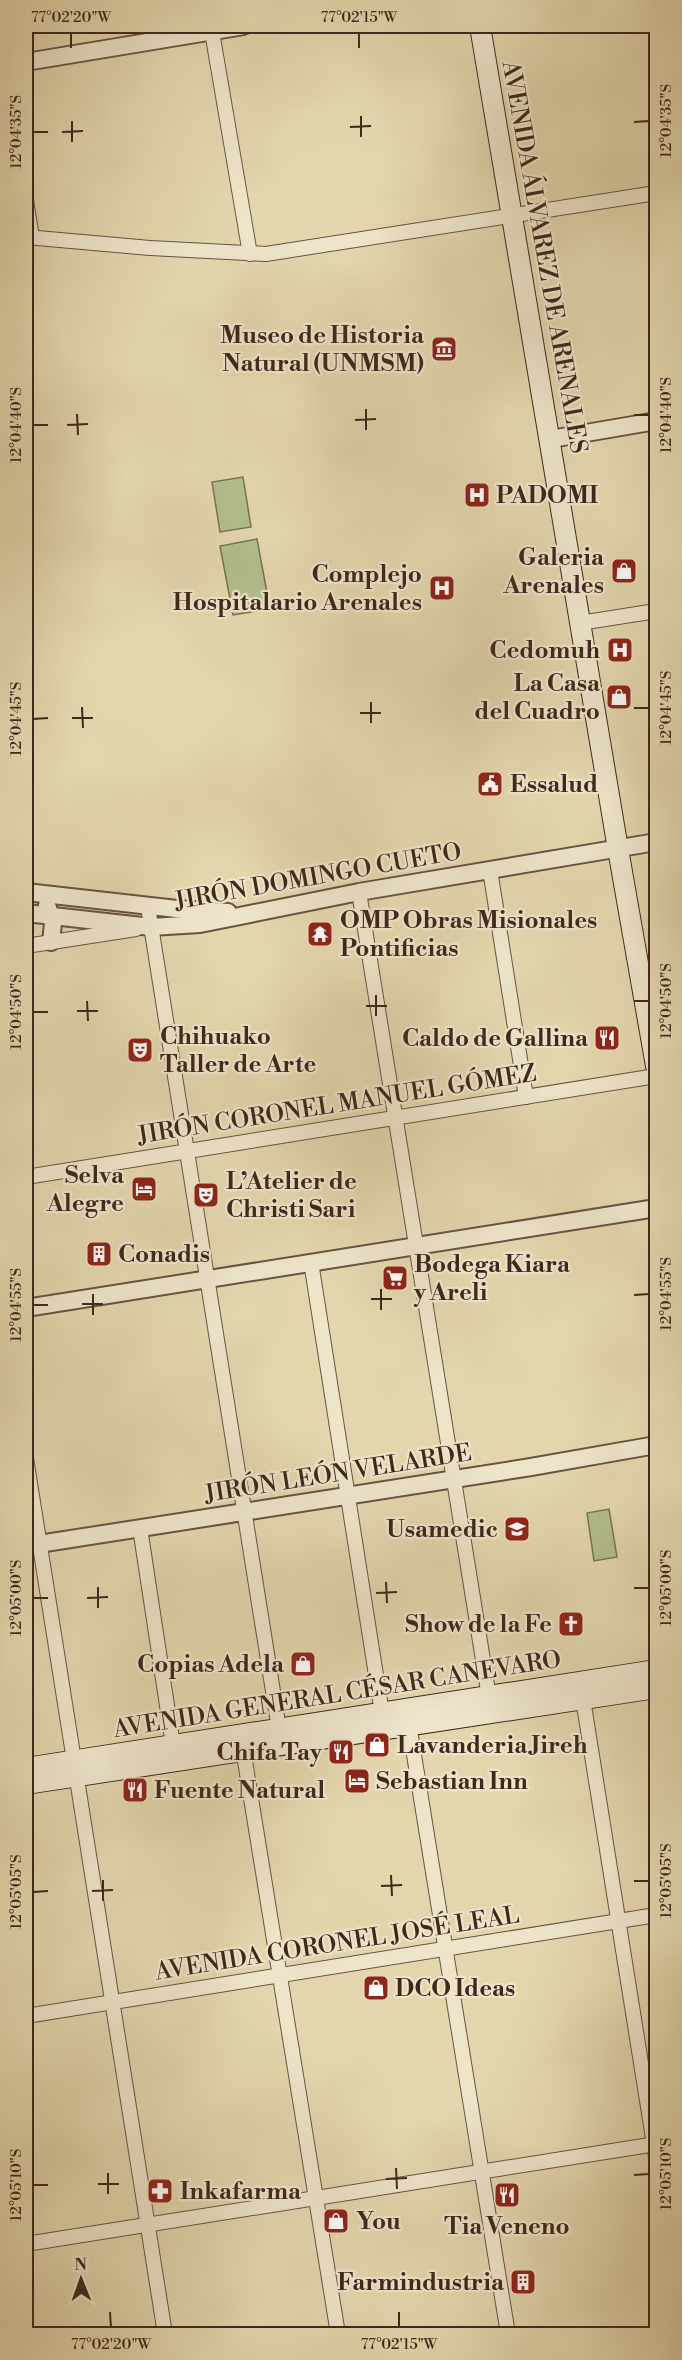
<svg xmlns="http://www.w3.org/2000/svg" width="682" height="2360" viewBox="0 0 682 2360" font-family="'Libre Bodoni',serif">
<rect width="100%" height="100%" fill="#e3d6ad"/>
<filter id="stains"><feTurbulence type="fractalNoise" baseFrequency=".00333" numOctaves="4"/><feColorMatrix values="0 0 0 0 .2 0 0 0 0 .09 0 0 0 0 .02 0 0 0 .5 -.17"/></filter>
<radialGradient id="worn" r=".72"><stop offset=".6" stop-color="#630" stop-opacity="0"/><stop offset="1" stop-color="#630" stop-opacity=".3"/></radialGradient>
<g fill="#b2be8b" stroke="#787254" stroke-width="1.5">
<polygon points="243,477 251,527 220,532 212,482"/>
<polygon points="257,539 270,609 233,615 220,546"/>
<polygon points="609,1509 617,1557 594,1561 587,1513"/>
</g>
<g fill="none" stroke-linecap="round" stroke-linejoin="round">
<g stroke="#685340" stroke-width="16">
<g id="minor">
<polyline points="211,26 250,254"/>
<polyline points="26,200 32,238"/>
<polyline points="26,237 150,248 266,254 656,193"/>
<polyline points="580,623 656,611"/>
<polyline points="490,870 526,1097"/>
<polyline points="359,892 489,1697"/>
<polyline points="148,907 279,1729"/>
<polyline points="26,946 136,929"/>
<polyline points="26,1177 656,1076"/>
<polyline points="311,1262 382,1713"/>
<polyline points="26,1458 165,2334"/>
<polyline points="140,1528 173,1745"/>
<polyline points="583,1699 656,2157"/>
<polyline points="408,1718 508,2334"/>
<polyline points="243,1749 338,2334"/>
<polyline points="26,2016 656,1915"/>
<polyline points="26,2244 656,2144"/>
</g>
</g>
<g stroke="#685340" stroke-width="20">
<g id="tertiary">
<polyline points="26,62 244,26"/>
<polyline points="551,439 656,421"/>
<polyline points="26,892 177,909 228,912"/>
<polyline points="47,905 53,923 51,942"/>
<polyline points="26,913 151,927 200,924 359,892 656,842"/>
<polyline points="26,1308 656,1208"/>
<polyline points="26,1546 531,1467 656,1445"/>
</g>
</g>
<g stroke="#3f271c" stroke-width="22">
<g id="secondary">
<polyline points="480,26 618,849 656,1066"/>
<polyline points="26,1768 656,1670"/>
<polyline points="26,1784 656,1688"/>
</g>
</g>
<use href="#minor" stroke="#ede4ca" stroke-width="14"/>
<use href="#tertiary" stroke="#ede4ca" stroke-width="16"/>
<use href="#secondary" stroke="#ede4ca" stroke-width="20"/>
</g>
<path fill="none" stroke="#3f271c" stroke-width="2" d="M71,33v15M359,33v15M361,116v21M72,121v21M634,122l15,-1M350,127l21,-1M33,132h15M62,132l21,-1M366,409v21M77,414l1,21M634,415h15M355,420l21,-1M33,425h15M67,425l21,-1M371,702v21M82,707l1,21M634,708h15M360,713h21M72,718h21M33,719l15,-1M376,995v21M87,1001l1,20M634,1001h15M366,1006h21M77,1011h21M33,1012h15M381,1289v21M93,1294v21M634,1295l15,-1M371,1299h21M82,1304h21M33,1305h15M386,1582l1,21M98,1587v21M634,1588h15M376,1593l21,-1M33,1598h15M87,1598l21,-1M391,1875l1,21M103,1880v21M634,1881h15M381,1886l21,-1M92,1891l21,-1M33,1892l15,-1M396,2168l1,21M108,2173v21M634,2175l15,-1M386,2179l21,-1M98,2184h21M33,2185h15M110,2312l1,15M399,2312v15"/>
<defs>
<g id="museum-square" transform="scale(1.35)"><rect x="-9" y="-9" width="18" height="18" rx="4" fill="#8f2418" stroke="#ede4ca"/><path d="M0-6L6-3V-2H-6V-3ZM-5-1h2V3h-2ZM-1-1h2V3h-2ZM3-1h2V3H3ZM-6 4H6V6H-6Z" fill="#fff"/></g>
<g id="hospital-square" transform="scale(1.35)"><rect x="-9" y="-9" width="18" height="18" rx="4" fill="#8f2418" stroke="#ede4ca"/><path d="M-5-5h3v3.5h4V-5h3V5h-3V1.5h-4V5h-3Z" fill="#fff"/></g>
<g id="shop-square" transform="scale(1.35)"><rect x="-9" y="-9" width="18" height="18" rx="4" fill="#8f2418" stroke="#ede4ca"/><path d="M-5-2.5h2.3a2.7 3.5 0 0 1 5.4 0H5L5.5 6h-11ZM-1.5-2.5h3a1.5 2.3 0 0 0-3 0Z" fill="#fff"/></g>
<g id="civic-square" transform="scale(1.35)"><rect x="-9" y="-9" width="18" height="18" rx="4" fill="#8f2418" stroke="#ede4ca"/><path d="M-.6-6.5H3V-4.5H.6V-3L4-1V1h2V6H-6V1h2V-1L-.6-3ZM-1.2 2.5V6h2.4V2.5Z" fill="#fff"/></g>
<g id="temple-square" transform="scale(1.35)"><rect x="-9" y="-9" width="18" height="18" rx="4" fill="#8f2418" stroke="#ede4ca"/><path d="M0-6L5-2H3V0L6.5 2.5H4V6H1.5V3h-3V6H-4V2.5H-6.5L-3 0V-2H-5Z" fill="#fff"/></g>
<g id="restaurant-square" transform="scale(1.35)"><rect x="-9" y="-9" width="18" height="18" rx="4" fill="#8f2418" stroke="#ede4ca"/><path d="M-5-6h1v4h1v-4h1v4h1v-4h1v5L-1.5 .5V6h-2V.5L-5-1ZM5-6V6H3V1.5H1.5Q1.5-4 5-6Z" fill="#fff"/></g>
<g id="theatre-square" transform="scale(1.35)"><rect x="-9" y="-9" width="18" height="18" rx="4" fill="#8f2418" stroke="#ede4ca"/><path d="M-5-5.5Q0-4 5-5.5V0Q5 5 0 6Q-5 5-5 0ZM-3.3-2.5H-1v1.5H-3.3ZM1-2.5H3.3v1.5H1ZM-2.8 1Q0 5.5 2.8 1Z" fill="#fff"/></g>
<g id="hotel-square" transform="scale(1.35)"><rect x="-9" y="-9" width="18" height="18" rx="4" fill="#8f2418" stroke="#ede4ca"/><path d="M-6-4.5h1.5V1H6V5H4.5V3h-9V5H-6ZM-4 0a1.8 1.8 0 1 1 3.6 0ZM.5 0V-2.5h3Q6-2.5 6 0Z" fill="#fff"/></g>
<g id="building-square" transform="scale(1.35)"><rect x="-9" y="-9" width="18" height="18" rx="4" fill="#8f2418" stroke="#ede4ca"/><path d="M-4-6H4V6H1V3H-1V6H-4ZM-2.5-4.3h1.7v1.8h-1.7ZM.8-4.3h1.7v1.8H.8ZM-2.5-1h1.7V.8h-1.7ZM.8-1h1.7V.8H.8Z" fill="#fff"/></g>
<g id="supermarket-square" transform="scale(1.35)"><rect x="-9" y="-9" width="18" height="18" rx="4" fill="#8f2418" stroke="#ede4ca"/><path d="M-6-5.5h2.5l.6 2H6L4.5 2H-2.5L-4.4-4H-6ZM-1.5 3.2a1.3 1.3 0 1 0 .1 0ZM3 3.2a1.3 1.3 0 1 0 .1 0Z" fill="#fff"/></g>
<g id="school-square" transform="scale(1.35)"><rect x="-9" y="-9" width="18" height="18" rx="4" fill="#8f2418" stroke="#ede4ca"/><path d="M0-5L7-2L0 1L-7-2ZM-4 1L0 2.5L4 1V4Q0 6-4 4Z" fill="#fff"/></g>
<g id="church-square" transform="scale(1.35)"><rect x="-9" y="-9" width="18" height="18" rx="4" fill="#8f2418" stroke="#ede4ca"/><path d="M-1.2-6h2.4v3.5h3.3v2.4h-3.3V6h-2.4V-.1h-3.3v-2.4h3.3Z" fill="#fff"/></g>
<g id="pharmacy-square" transform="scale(1.35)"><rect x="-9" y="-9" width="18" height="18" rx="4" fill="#8f2418" stroke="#ede4ca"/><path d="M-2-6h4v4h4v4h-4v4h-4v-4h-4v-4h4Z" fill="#fff"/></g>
</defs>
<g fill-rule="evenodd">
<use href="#museum-square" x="444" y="349"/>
<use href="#hospital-square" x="477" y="495"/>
<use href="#shop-square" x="624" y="571"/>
<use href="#hospital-square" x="442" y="588"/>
<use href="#hospital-square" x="620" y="650"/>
<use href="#shop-square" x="619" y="697"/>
<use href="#civic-square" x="490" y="784"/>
<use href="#temple-square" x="320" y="934"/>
<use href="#restaurant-square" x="607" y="1038"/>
<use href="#theatre-square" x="140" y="1050"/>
<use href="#hotel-square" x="144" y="1189"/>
<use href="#theatre-square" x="206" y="1195"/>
<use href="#building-square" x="99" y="1254"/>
<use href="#supermarket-square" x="395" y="1278"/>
<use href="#school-square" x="517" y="1529"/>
<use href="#church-square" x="571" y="1624"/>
<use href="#shop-square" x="303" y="1664"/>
<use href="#shop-square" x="377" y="1745"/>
<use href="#restaurant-square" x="341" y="1752"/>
<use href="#hotel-square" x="357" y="1781"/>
<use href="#restaurant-square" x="135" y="1790"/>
<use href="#shop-square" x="376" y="1988"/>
<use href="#pharmacy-square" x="160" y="2191"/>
<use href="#restaurant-square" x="507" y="2195"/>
<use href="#shop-square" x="336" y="2221"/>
<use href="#building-square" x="523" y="2282"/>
</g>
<g text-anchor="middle" stroke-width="4.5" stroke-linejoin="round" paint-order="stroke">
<g font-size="24" fill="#3f271c" stroke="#ede4ca">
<text transform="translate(545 257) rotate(80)" y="8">AVENIDA ÁLVAREZ DE ARENALES</text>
<text transform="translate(318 876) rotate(-10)" y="8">JIRÓN DOMINGO CUETO</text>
<text transform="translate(337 1104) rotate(-9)" y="8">JIRÓN CORONEL MANUEL GÓMEZ</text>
<text transform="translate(338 1473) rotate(-9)" y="8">JIRÓN LEÓN VELARDE</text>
<text transform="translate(337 1694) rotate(-9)" y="8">AVENIDA GENERAL CÉSAR CANEVARO</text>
<text transform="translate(337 1943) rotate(-9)" y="8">AVENIDA CORONEL JOSÉ LEAL</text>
</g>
<g font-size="24" font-weight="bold" fill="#3f271c" stroke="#ede4ca" text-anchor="start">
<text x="424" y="343" text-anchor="end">Museo de Historia<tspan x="424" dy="28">Natural (UNMSM)</tspan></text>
<text x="496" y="503">PADOMI</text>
<text x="604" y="565" text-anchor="end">Galeria<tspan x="604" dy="28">Arenales</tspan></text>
<text x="422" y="582" text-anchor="end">Complejo<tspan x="422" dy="28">Hospitalario Arenales</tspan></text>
<text x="600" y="658" text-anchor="end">Cedomuh</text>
<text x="600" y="691" text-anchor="end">La Casa<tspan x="600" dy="28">del Cuadro</tspan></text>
<text x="510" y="792">Essalud</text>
<text x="340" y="928">OMP Obras Misionales<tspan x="340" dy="28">Pontificias</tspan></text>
<text x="160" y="1044">Chihuako<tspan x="160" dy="28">Taller de Arte</tspan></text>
<text x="588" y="1046" text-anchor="end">Caldo de Gallina</text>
<text x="124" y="1183" text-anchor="end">Selva<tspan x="124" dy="28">Alegre</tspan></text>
<text x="226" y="1189">L’Atelier de<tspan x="226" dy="28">Christi Sari</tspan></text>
<text x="118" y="1262">Conadis</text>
<text x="414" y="1272">Bodega Kiara<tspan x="414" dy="28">y Areli</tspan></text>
<text x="498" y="1537" text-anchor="end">Usamedic</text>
<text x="552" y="1632" text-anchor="end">Show de la Fe</text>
<text x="284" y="1672" text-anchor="end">Copias Adela</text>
<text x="397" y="1753">Lavanderia Jireh</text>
<text x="322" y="1760" text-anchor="end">Chifa Tay</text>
<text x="376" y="1789">Sebastian Inn</text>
<text x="154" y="1798">Fuente Natural</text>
<text x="395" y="1996">DCO Ideas</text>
<text x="180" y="2199">Inkafarma</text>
<text x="356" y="2229">You</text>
<text x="507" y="2234" text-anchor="middle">Tia Veneno</text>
<text x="504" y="2290" text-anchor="end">Farmindustria</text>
</g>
</g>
<rect width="682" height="2360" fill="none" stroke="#e3d6ad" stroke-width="66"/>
<g transform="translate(81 2279) rotate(359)" stroke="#ede4ca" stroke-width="4.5" paint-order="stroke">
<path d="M0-4.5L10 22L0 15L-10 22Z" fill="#3f271c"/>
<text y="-9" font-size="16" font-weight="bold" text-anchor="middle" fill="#3f271c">N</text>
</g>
<rect x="33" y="33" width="616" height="2294" fill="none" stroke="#3f271c" stroke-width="2"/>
<g font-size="15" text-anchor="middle" fill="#3f271c">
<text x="71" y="22">77°02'20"W</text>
<text x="359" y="22">77°02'15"W</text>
<text transform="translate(666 121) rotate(-90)" y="5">12°04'35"S</text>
<text transform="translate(16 132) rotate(-90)" y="5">12°04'35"S</text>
<text transform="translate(666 415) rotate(-90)" y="5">12°04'40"S</text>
<text transform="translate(16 425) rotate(-90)" y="5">12°04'40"S</text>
<text transform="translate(666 708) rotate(-90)" y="5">12°04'45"S</text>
<text transform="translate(16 719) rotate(-90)" y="5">12°04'45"S</text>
<text transform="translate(666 1001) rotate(-90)" y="5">12°04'50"S</text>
<text transform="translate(16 1012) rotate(-90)" y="5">12°04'50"S</text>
<text transform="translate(666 1294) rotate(-90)" y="5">12°04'55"S</text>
<text transform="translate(16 1305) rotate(-90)" y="5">12°04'55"S</text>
<text transform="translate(666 1588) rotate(-90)" y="5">12°05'00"S</text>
<text transform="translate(16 1598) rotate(-90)" y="5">12°05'00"S</text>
<text transform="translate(666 1881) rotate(-90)" y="5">12°05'05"S</text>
<text transform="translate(16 1892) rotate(-90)" y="5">12°05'05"S</text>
<text transform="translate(666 2174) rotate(-90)" y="5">12°05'10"S</text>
<text transform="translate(16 2185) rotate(-90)" y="5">12°05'10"S</text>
<text x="111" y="2349">77°02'20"W</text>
<text x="399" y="2349">77°02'15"W</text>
</g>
<rect width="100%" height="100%" filter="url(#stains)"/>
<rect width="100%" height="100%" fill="url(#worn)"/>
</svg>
